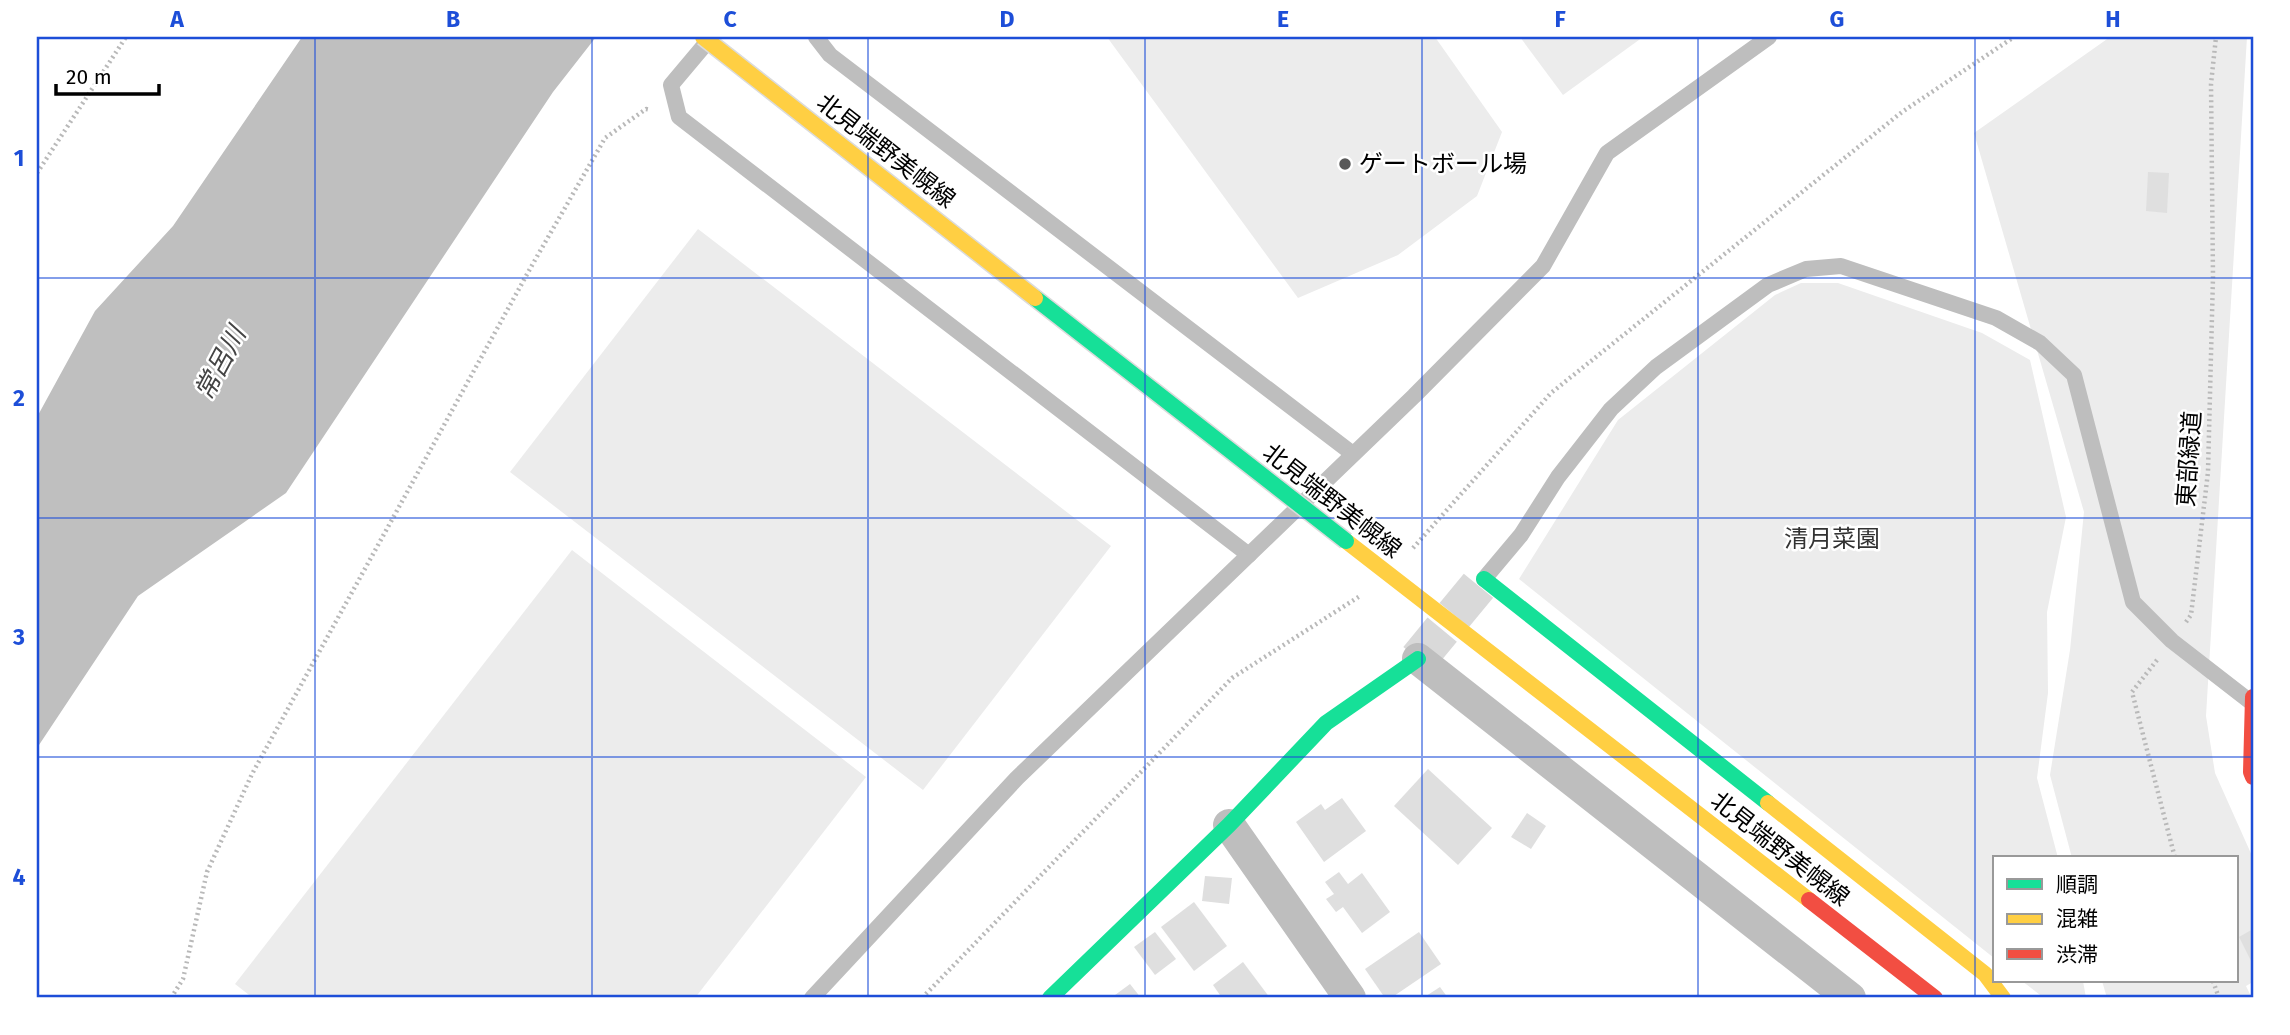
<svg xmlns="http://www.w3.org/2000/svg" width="2290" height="1035" viewBox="0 0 2290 1035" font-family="'Fira Sans','Noto Sans JP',sans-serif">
<rect width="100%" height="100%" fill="#fff"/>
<g fill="#ececec">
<polygon points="1107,37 1435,37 1502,132 1477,196 1398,255 1298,298"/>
<polygon points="1520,37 1643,37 1563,95"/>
<polygon points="2110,37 2247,37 2206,716 2215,773 2253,858 2253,982 2246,986 2252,998 2107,998 2102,981 2236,981 2236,858 2072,858 2050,775 2070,650 2084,512 1974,133"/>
<polygon points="698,229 1111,546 923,790 510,472"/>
<polygon points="1801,283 1838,283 1982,333 2030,360 2066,517 2047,612 2048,693 2037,778 2058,858 1994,858 1994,958 1519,579 1618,420 1775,295"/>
<polygon points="572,550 866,777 695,998 253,998 235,984"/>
<polygon points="2022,981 2083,981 2086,998 2044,998"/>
</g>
<polygon fill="#bfbfbf" points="302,37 596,37 553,92 286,493 138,596 37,748 37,417 95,311 173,226"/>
<g fill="#dfdfdf">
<polygon points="2148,172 2169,173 2167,213 2146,211"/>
<polygon points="1428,769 1492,828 1458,865 1394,806"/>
<polygon points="1342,798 1366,831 1324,862 1296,822 1321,804 1325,810"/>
<polygon points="1527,813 1546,826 1531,849 1511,837"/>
<polygon points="1339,872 1348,884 1362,873 1390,912 1362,933 1343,907 1336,912 1326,899 1334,894 1325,882"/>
<polygon points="1205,876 1232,878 1229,904 1202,901"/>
<polygon points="1194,902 1227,946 1194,971 1161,927"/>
<polygon points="2253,929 2253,965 2239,937"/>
<polygon points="1155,932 1176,959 1155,975 1134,947"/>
<polygon points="1419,932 1441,964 1391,998 1385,998 1365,969"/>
<polygon points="1243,962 1270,998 1222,998 1213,985"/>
<polygon points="1130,984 1141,998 1111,998"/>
<polygon points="1440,987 1448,998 1423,998"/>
</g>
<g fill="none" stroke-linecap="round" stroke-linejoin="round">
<polyline stroke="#d9d9d9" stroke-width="38" stroke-dasharray="38 19" stroke-linecap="butt" points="1418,659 1484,579"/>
<g stroke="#b9b9b9" stroke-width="4.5" stroke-dasharray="2 3.5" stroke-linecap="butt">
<polyline points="37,173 126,37"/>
<polyline points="1413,548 1551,393 1902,112 2014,37"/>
<polyline points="2186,622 2191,615 2208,472 2213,277 2211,84 2216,37"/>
<polyline points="2157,660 2132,692 2175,858"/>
<polyline points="2213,981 2219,998"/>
<polyline points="171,998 183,979 207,872 252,774 531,267 605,138 646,109 651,110"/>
<polyline points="922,998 1232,678 1360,596"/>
</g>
<g stroke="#bebebe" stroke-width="16">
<polyline points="816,37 830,55 1353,454"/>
<polyline points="708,41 671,85 679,117 1249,555"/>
<polyline points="1484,579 1521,535 1558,477 1611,409 1656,367 1768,285 1806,269 1841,266 1996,318 2040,343 2074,375 2133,602 2172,641 2252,703"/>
<polyline points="812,998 1017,778 1414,396 1543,266 1607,153 1769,37"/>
</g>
<g stroke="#bebebe" stroke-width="32">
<polyline points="1418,659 1850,998"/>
<polyline points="1229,825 1350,998"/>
</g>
<g stroke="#16e098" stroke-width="16">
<polyline points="1484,579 1768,803"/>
<polyline points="1050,998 1229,825 1326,723 1418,659"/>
</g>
<g stroke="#ffcf43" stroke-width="16">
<polyline points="1346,541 1809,900"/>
<polyline points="1768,803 1985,974 2003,998"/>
</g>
<g stroke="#f24e42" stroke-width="16">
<polyline points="2253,697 2251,772 2253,777"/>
<polyline points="1809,900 1935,998"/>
</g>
<g stroke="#dbdbdb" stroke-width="19" stroke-linecap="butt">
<polyline id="fast-bridge" points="1035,298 1346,541"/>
</g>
<g stroke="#dbdbdb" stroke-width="19" stroke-linecap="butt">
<polyline id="slow-bridge" points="703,37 1035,298"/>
</g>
<use href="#fast-bridge" stroke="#16e098" stroke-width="16"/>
<use href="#slow-bridge" stroke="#ffcf43" stroke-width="16"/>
</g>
<path fill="none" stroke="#1d4ed8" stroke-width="2" stroke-opacity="0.55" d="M315,37v961M592,37v961M868,37v961M1145,37v961M1422,37v961M1698,37v961M1975,37v961M37,278h2216M37,518h2216M37,757h2216"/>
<circle fill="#595959" stroke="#fff" stroke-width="2.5" cx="1345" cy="164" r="7"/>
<g text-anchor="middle" stroke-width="5" stroke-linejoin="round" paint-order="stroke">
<g font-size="24" fill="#000" stroke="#fff">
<text transform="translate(886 151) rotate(38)" y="8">北見端野美幌線</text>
<text transform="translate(2189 459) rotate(-86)" y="8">東部緑道</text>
<text transform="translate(1332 501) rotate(38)" y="8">北見端野美幌線</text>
<text transform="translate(1780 849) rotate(38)" y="8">北見端野美幌線</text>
</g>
<g font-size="24" fill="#000" stroke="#fff" text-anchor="start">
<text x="1359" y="172">ゲートボール場</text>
</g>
<g font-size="24" fill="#333" stroke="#fff">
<text x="1832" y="547">清月菜園</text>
</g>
<g font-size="26" font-style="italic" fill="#444" stroke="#fff">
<text transform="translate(220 363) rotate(-62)" y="9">常呂川</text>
</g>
</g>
<rect width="2290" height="1035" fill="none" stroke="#ffffff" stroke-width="77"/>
<rect x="1993" y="856" width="245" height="126" fill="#ffffff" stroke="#999999" stroke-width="2"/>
<rect x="2007" y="879" width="35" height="10" fill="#16e098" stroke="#999999" stroke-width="2"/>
<text x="2056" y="892" font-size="21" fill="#000000">順調</text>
<rect x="2007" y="914" width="35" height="10" fill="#ffcf43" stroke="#999999" stroke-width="2"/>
<text x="2056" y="926" font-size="21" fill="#000000">混雑</text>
<rect x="2007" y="949" width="35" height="10" fill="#f24e42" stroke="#999999" stroke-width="2"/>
<text x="2056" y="962" font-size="21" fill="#000000">渋滞</text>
<path d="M56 84v10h103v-10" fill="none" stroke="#000000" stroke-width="3.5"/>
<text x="66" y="84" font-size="21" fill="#000000" stroke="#ffffff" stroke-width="5" paint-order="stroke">20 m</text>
<rect x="38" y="38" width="2214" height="958" fill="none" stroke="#1d4ed8" stroke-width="2.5"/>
<g font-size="23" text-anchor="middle" font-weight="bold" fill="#1d4ed8">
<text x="177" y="27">A</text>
<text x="453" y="27">B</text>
<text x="730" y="27">C</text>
<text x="1007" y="27">D</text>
<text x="1283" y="27">E</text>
<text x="1560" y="27">F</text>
<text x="1837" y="27">G</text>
<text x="2113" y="27">H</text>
<text x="19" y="166">1</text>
<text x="19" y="406">2</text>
<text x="19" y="645">3</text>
<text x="19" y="885">4</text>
</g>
</svg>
